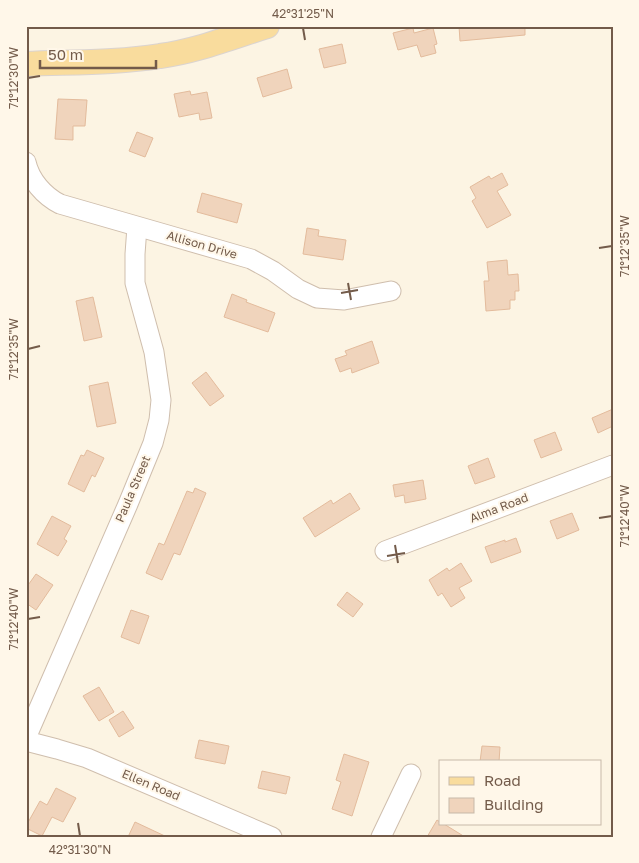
<svg xmlns="http://www.w3.org/2000/svg" width="639" height="863" viewBox="0 0 639 863" font-family="'Golos Text',sans-serif">
<rect width="100%" height="100%" fill="#fcf4e3"/>
<g fill="#f0d4bc" stroke="#e3bb9c">
<polygon points="459,26 525,26 525,35 460,41"/>
<polygon points="413,28 414,33 433,28 437,44 434,45 436,53 421,57 417,45 398,50 393,33"/>
<polygon points="342,44 346,63 324,68 319,49"/>
<polygon points="287,69 292,88 263,97 257,78"/>
<polygon points="190,91 191,95 207,92 212,118 200,120 199,113 179,117 174,94"/>
<polygon points="58,99 87,100 85,126 73,126 73,140 55,139"/>
<polygon points="137,132 153,138 145,157 129,151"/>
<polygon points="502,173 508,185 497,191 511,215 487,228 472,201 476,198 470,187 489,176 491,179"/>
<polygon points="202,193 242,204 237,223 197,212"/>
<polygon points="307,228 319,230 318,236 346,240 343,260 303,254"/>
<polygon points="507,260 508,275 518,274 519,291 515,291 515,300 510,300 510,309 486,311 484,281 489,281 487,262"/>
<polygon points="232,294 247,300 246,302 275,313 268,332 224,317"/>
<polygon points="93,297 102,337 84,341 76,301"/>
<polygon points="372,341 379,363 352,373 351,368 340,372 335,359 347,355 345,351"/>
<polygon points="206,372 224,396 210,406 192,383"/>
<polygon points="108,382 116,423 97,427 89,386"/>
<polygon points="613,409 613,426 598,433 592,418"/>
<polygon points="555,432 562,450 541,458 534,440"/>
<polygon points="87,450 104,458 95,477 92,475 84,492 68,484 81,455 84,456"/>
<polygon points="488,458 495,477 475,484 468,466"/>
<polygon points="423,480 426,499 405,503 404,495 395,497 393,485"/>
<polygon points="195,488 206,493 180,555 174,553 162,580 146,573 159,543 164,545 187,491 193,493"/>
<polygon points="350,493 360,509 315,537 303,518 331,500 333,504"/>
<polygon points="572,513 579,530 557,539 550,521"/>
<polygon points="52,516 71,526 64,539 67,541 58,556 37,544"/>
<polygon points="516,538 521,552 491,563 485,547 505,540 505,542"/>
<polygon points="461,563 472,581 459,588 465,598 451,607 442,593 438,596 429,580 447,568 449,571"/>
<polygon points="36,574 53,585 36,610 26,603 26,588"/>
<polygon points="347,592 363,604 353,617 337,605"/>
<polygon points="131,610 149,616 139,644 121,637"/>
<polygon points="99,687 114,712 99,721 83,696"/>
<polygon points="123,711 134,728 119,737 109,720"/>
<polygon points="199,740 229,746 225,764 195,758"/>
<polygon points="482,746 500,747 499,762 480,762"/>
<polygon points="344,754 369,762 352,816 332,809 341,782 336,780"/>
<polygon points="262,771 290,777 286,794 258,788"/>
<polygon points="56,788 76,798 63,822 52,817 42,836 26,828 26,826 40,801 47,805"/>
<polygon points="437,820 440,822 440,824 444,824 465,837 427,837"/>
<polygon points="135,822 167,837 128,837"/>
</g>
<g fill="none" stroke-linecap="round" stroke-linejoin="round">
<g stroke="#cfbead" stroke-width="21">
<g id="minor">
<path d="M26,162c4,18 18,34 34,42l191,55 22,12 25,18 19,9 27,2 47,-9"/>
<polyline points="385,551 613,465"/>
<polyline points="26,738 128,504 153,443 159,420 161,400 154,352 135,283 135,254 137,227"/>
<polyline points="26,741 57,749 87,758 272,837"/>
<polyline points="381,837 411,774"/>
</g>
</g>
<g stroke="#dbd4d0" stroke-width="26">
<path id="major" d="M26,64c45,-2 90,-1 134,-8 37,-5 72,-19 107,-30"/>
</g>
<use href="#minor" stroke="#fff" stroke-width="19"/>
<use href="#major" stroke="#f9dc9d" stroke-width="24"/>
</g>
<path fill="none" stroke="#735b4a" stroke-width="2" d="M303,28l2,12M28,78l12,-2M599,248l13,-2M348,283l3,17M341,293l17,-3M28,349l12,-3M599,518l13,-2M395,545l3,18M387,556l18,-3M28,619l12,-2M78,823l2,13"/>
<g text-anchor="middle" stroke-width="4" stroke-linejoin="round" paint-order="stroke">
<g font-size="12" fill="#735b4a" stroke="#fff7e9">
<text transform="translate(202 245) rotate(16)" y="4">Allison Drive</text>
<text transform="translate(133 489) rotate(-67)" y="4">Paula Street</text>
<text transform="translate(499 508) rotate(-21)" y="4">Alma Road</text>
<text transform="translate(151 785) rotate(23)" y="4">Ellen Road</text>
</g>
</g>
<rect width="639" height="863" fill="none" stroke="#fff7e9" stroke-width="55"/>
<rect x="439" y="760" width="162" height="65" fill="#fff7e9" stroke="#c7b9a9"/>
<rect x="449" y="777" width="25" height="8" fill="#f9dc9d" stroke="#c7b9a9"/>
<text x="484" y="786" font-size="15" fill="#735b4a">Road</text>
<rect x="449" y="798" width="25" height="15" fill="#f0d4bc" stroke="#c7b9a9"/>
<text x="484" y="810" font-size="15" fill="#735b4a">Building</text>
<path d="M40 60v8h116v-8" fill="none" stroke="#735b4a" stroke-width="2.5"/>
<text x="48" y="60" font-size="15" fill="#735b4a" stroke="#fff7e9" stroke-width="4" paint-order="stroke">50 m</text>
<rect x="28" y="28" width="584" height="808" fill="none" stroke="#735b4a" stroke-width="2"/>
<g font-size="12" text-anchor="middle" fill="#735b4a">
<text x="303" y="18">42°31'25"N</text>
<text transform="translate(14 78) rotate(-90)" y="4">71°12'30"W</text>
<text transform="translate(625 246) rotate(-90)" y="4">71°12'35"W</text>
<text transform="translate(14 349) rotate(-90)" y="4">71°12'35"W</text>
<text transform="translate(625 516) rotate(-90)" y="4">71°12'40"W</text>
<text transform="translate(14 619) rotate(-90)" y="4">71°12'40"W</text>
<text x="80" y="854">42°31'30"N</text>
</g>
</svg>
